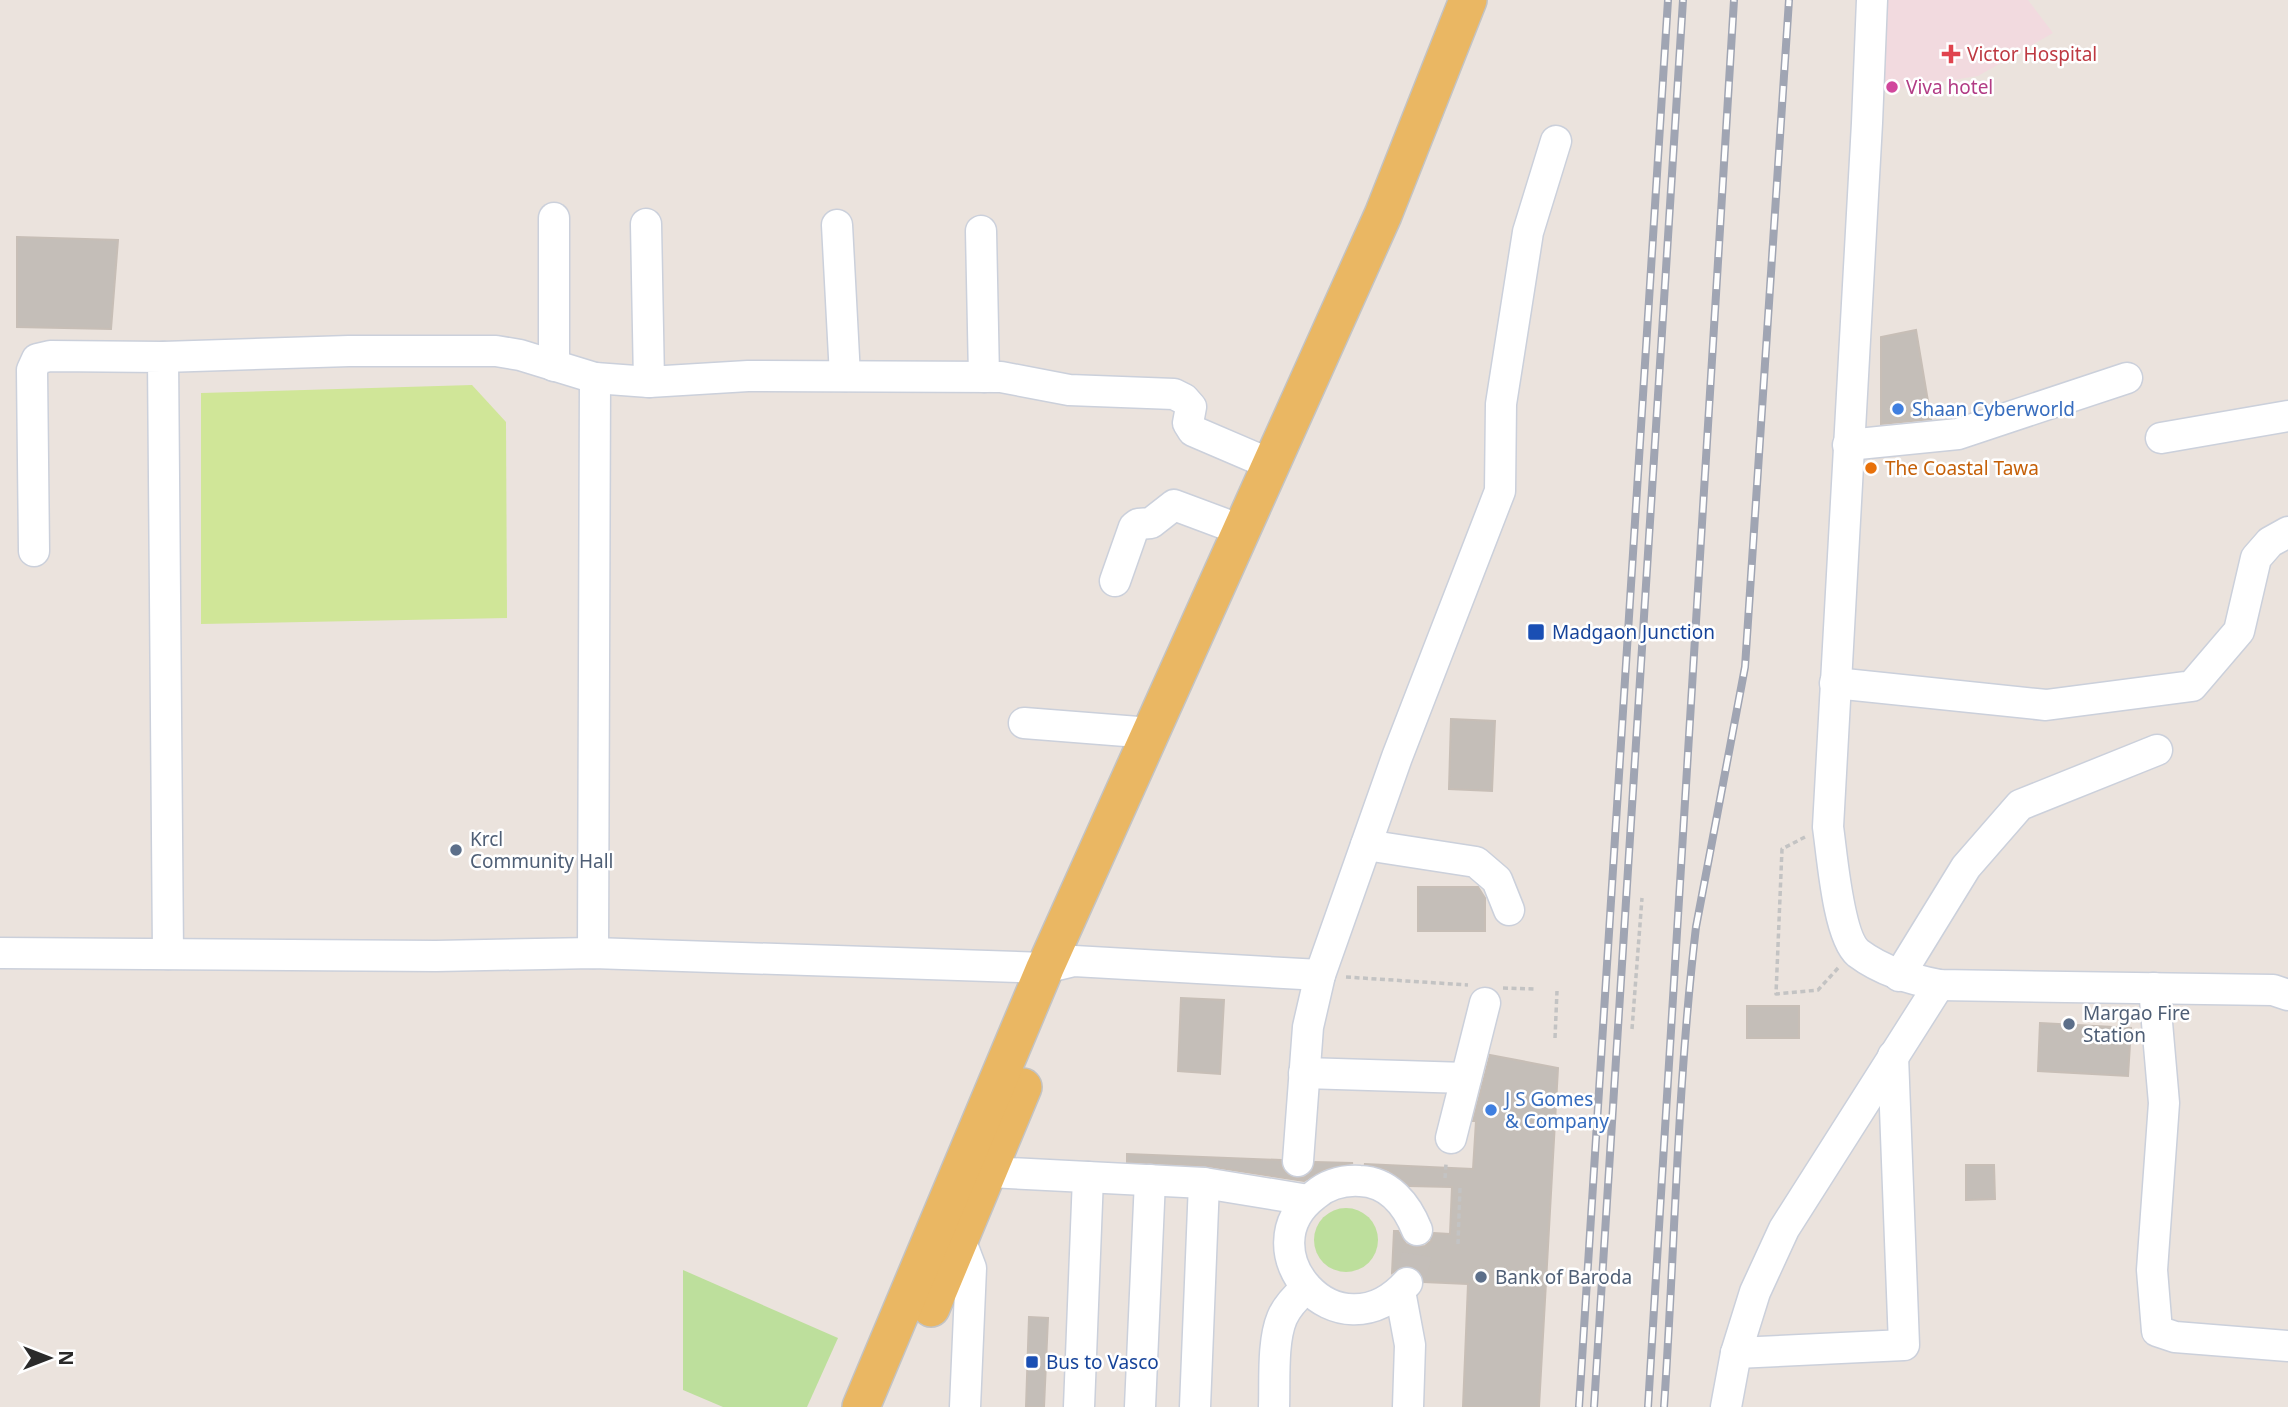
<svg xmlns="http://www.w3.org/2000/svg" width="2288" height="1407" viewBox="0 0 2288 1407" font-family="'Noto Sans',sans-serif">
<rect width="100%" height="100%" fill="#ebe3dd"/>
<polygon fill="#f2dadf" points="1888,0 2028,0 2053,33 1978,76 1884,91"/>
<g fill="#bddf9c">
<circle cx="1346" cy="1240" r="32"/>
<polygon points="683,1270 838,1338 807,1407 723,1407 683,1390"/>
</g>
<polygon fill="#d0e698" points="472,385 506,422 507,618 201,624 201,393"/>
<g fill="#c4beb8" stroke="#c7beb6" stroke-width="2">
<polygon points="17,237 118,240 111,329 17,327"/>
<polygon points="1916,330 1931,419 1881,424 1881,337"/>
<polygon points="1451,719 1495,721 1492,791 1449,789"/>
<polygon points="1418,887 1478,887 1485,898 1485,931 1418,931"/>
<polygon points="1181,998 1224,1000 1220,1074 1178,1071"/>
<rect x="1747" y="1006" width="52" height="32"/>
<polygon points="2040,1023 2131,1028 2128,1076 2038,1071"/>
<polygon points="1490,1055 1558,1068 1539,1407 1463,1407 1468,1284 1424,1282 1421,1273 1413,1267 1404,1266 1392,1273 1394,1231 1398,1231 1406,1244 1416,1247 1425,1246 1431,1241 1434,1233 1450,1234 1452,1187 1409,1186 1388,1170 1364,1164 1473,1169 1476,1121 1473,1121"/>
<polygon points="1127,1154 1281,1160 1282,1168 1288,1175 1297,1178 1305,1177 1312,1171 1315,1162 1353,1163 1325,1169 1304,1181 1207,1166 1127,1162"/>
<polygon points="1966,1165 1994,1165 1995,1199 1966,1200"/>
<polygon points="1029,1317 1048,1318 1044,1407 1026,1407"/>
</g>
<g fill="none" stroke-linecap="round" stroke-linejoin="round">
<path stroke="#c4beb9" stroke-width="30" stroke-dasharray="30 15" stroke-linecap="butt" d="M1407,1283c9,-18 12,-33 10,-53"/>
<g stroke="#cbd0db" stroke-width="33">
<g id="minor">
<path d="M1872,0l-5,123 -39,704c4,27 10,109 30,126 24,18 52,26 81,32l334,5 15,5"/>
<polyline points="646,224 649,382 748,376 1001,377 1069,390 1174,394 1184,399 1191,407 1188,423 1193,431 1270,464"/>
<polyline points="837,225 845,376"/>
<polyline points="981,231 984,377"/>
<polyline points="163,357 349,351 496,351 520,355 595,378 649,382"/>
<polyline points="554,366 554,218"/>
<polyline points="2161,438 2288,416"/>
<polyline points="1848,445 1958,434 2127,378"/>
<polyline points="34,551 32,370 37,359 50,356 163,357 168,954"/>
<polyline points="1115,581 1134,527 1138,524 1151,523 1174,505 1241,530"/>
<polyline points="1835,683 2046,705 2192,686 2239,631 2256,558 2270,542 2288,532"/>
<polyline points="1024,723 1151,733"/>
<polyline points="1366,845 1476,862 1497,880 1509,910"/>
<polyline points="0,953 436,956 593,953 1045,968 1074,961 1320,975"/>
<polyline points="593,953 595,378"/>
<polyline points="1899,976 1966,867 2020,805 2157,750"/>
<polyline points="2154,988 2164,1103 2152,1270 2157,1331 2175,1337 2288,1346"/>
<polyline points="1304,1073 1466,1078"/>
<polyline points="1451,1138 1485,1003"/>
<polyline points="1298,1161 1308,1027 1320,975 1397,757 1500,491 1501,404 1528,232 1556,141"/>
<polyline points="968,1165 989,1172 1204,1183 1308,1200"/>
<polyline points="960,1239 971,1268 965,1407"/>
<path d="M1407,1283c-70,77 -164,-34 -92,-88 13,-11 28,-15 45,-14 29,1 47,24 57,49"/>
<polyline points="1400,1291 1410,1345 1408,1407"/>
<polyline points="1736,1353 1904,1345 1893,1056"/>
<polyline points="1079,1407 1088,1177"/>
<polyline points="1140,1407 1150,1180"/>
<polyline points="1195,1407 1204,1183"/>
<path d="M1274,1407c1,-26 -2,-65 8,-89 5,-12 14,-21 24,-30"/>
<polyline points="1726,1407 1736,1353 1755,1292 1784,1229 1939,985"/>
</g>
</g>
<g stroke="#c3c3c3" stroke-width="40">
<g id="major">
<polyline points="931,1308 1023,1087"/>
<polyline points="861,1407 1045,968 1383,215 1468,0"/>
</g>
</g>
<g stroke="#c3c3c3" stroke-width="3.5" stroke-dasharray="5 3.5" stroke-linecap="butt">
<polyline points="1805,837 1782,849 1776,994 1818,990 1839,967"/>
<polyline points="1346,977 1468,985"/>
<polyline points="1503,988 1534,989"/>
<polyline points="1632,1029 1642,898"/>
<polyline points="1555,1038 1557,991"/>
<polyline points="1445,1178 1446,1164"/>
<polyline points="1458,1244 1460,1188"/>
</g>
<use href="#minor" stroke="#fff" stroke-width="30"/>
<use href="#major" stroke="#eab763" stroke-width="37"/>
<g stroke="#a0a5b3" stroke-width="8">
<g id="rail">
<polyline points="1579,1407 1668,0"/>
<polyline points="1594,1407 1683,0"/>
<polyline points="1648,1407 1734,0"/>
<path d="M1664,1407c11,-160 13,-320 32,-480l49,-260 44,-667"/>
</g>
</g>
<use href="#rail" stroke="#fff" stroke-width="5" stroke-dasharray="16" stroke-linecap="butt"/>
</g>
<path fill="#e0444e" stroke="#fff" stroke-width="2.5" d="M1947.5 43.5h7v7h7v7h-7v7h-7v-7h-7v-7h7z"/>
<circle fill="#d1479c" stroke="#fff" stroke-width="2.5" cx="1892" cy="87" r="7"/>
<g fill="#3f7fe0" stroke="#fff" stroke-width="2.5">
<circle cx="1898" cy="409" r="7"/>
<circle cx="1491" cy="1110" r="7"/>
</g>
<circle fill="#e8710a" stroke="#fff" stroke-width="2.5" cx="1871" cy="468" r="7"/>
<g fill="#1a4fb4" stroke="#fff" stroke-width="2.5">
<rect x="1527" y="623" width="18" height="18" rx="3.5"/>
<rect x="1025" y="1355" width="14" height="14" rx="3.5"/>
</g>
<g fill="#5c6f8a" stroke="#fff" stroke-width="2.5">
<circle cx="456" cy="850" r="7"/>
<circle cx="2069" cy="1024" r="7"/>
<circle cx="1481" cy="1277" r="7"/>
</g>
<g text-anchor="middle" stroke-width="5" stroke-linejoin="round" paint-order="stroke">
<g font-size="19" fill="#be3a42" stroke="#fff" text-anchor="start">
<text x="1967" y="61">Victor Hospital</text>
</g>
<g font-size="19" fill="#b23c85" stroke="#fff" text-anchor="start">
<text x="1906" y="94">Viva hotel</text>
</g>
<g font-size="19" fill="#366cbe" stroke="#fff" text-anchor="start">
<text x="1912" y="416">Shaan Cyberworld</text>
<text x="1505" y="1106">J S Gomes<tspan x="1505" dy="22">&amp; Company</tspan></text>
</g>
<g font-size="19" fill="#c56008" stroke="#fff" text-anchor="start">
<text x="1885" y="475">The Coastal Tawa</text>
</g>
<g font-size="19" fill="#164399" stroke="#fff" text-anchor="start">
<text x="1552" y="639">Madgaon Junction</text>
<text x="1046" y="1369">Bus to Vasco</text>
</g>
<g font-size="19" fill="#4e5e75" stroke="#fff" text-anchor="start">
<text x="470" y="846">Krcl<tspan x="470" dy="22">Community Hall</tspan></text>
<text x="2083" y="1020">Margao Fire<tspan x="2083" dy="22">Station</tspan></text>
<text x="1495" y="1284">Bank of Baroda</text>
</g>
</g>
<g transform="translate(49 1358) rotate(90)" stroke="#ffffff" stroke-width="5" paint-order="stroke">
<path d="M0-5L12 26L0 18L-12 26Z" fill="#2a2a2a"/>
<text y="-10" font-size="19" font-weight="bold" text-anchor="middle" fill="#2a2a2a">N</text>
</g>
</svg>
